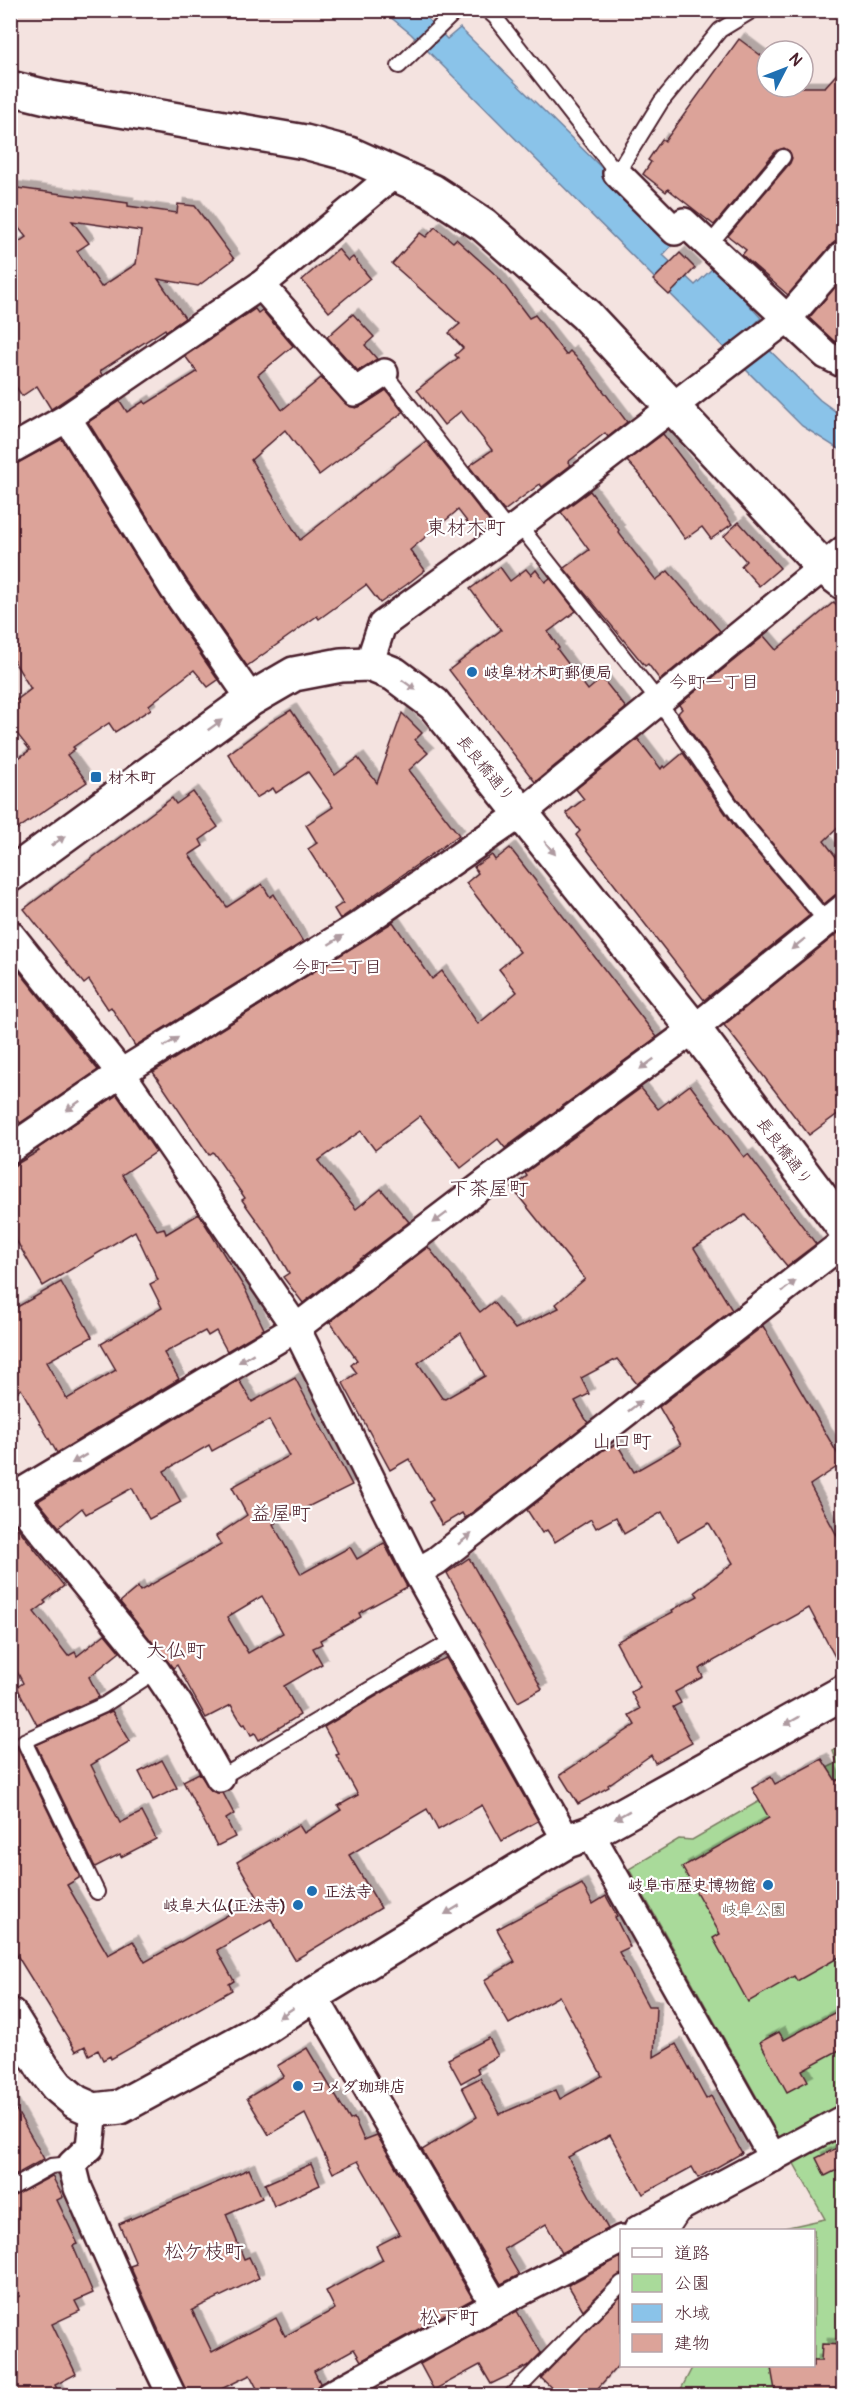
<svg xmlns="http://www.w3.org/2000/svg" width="854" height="2406" viewBox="0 0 854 2406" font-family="Pangolin,'Klee One',sans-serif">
<defs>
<filter id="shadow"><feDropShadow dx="5.5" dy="-5.5" stdDeviation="0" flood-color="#0004"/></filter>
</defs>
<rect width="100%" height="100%" fill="#f4e3e0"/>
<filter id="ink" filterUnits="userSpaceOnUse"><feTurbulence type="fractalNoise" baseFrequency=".0167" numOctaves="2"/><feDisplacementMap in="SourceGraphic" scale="12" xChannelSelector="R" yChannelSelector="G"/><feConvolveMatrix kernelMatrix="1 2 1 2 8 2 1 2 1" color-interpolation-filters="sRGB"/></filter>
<g filter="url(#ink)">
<polygon fill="#a9da9a" stroke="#7a7c62" stroke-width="1.5" points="843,1745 843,2395 678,2395 693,2366 814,2366 814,2230 775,2230 825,2219 629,1869 679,1839 692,1840 756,1803 837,1763 833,1751"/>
<polygon fill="#8ac3e9" stroke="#70819d" stroke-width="1.5" points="383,11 420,11 447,39 460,28 676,241 663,255 695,285 714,267 761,318 749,330 820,400 843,417 843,452 802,426 411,34"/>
<g fill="#dca399" stroke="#4a1f2b" stroke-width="1.5" fill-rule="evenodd" filter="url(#shadow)">
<polygon points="739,39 767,60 767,87 825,87 843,67 843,239 832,244 788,295 742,255 746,250 728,236 790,163 792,158 789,151 784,148 776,151 714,225 668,189 666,192 643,174 651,162 648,160 662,139 665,141"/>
<path d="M10,187l118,16v3l49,7 1,-9 17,2 39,53 -36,27 -40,-7 27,39 -19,13 -1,-2 -65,42 2,4 -51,34 -14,-23 -15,10 -12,-18v-130l16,-11 -16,-20zM72,221l69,10 -5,33 -35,23 -24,-36 12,-8z"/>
<polygon points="435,227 453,242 456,239 498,277 529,318 535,315 566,355 570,351 583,364 627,422 608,437 605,433 568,462 571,465 542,487 540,484 504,511 469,466 492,450 461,411 444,425 417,390 458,358 455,355 463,348 449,333 460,324 392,264 420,233 426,237"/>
<polygon points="338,249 348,261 353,257 370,278 329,312 302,280"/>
<polygon points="680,253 695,268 669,295 653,280"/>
<polygon points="843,278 843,346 834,341 809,318"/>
<polygon points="255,309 258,313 262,310 293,346 258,375 282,410 321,378 349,406 356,408 363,405 386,390 403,412 319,475 285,430 251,460 300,540 426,441 489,521 475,532 458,510 410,550 425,570 406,585 380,603 366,585 319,619 317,616 247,666 187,580 88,422 120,401 127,412 144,401 146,404 197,372 185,356"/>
<polygon points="353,314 374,337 365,345 377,359 358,371 327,337"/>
<polygon points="663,434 732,524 711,539 702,527 685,539 640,475 627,461"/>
<polygon points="62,439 161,597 218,680 208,687 194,670 149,705 151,709 115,732 109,723 73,747 75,749 67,755 87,782 10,834 10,764 30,750 10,725 10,705 31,689 10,655 10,467"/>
<polygon points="590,491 619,530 618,532 656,580 668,571 720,631 660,680 648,664 645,666 564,568 589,550 561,512"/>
<polygon points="739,522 780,568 759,586 741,566 746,561 724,536"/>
<polygon points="500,567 510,581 526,569 531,575 536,570 545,582 550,578 576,611 548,632 559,648 557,649 588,690 602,678 626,708 535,782 449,670 501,630 470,589"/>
<polygon points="834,602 843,612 843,823 824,841 843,866 843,893 835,895 824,904 749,816 678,713 682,709 679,705 764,636 776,650"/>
<polygon points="291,710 335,775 358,758 377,783 402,713 422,733 415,740 428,753 409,770 459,835 340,919 334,909 343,903 308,849 317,843 306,825 333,807 308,772 276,793 273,788 256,798 228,754 271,722"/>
<polygon points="638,739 661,769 663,766 665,768 683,753 735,827 810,915 704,1000 576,835 580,831 566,813 584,799 576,789"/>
<polygon points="193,792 218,827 200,840 203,846 189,855 227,907 262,884 270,897 274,894 303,942 135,1046 111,1007 108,1009 89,980 84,984 24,909 172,798 176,804"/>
<polygon points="510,848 657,1037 505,1148 498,1139 461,1168 420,1116 375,1150 361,1131 318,1161 356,1209 381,1189 409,1222 303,1303 283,1277 289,1273 267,1235 242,1200 245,1198 213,1152 209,1155 153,1072 393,922 432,979 442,971 478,1024 517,992 499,969 520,952 466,883 478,873 474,867 492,855 495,860"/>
<polygon points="843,929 843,1110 809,1135 724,1025"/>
<polygon points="10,960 98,1070 20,1123 10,1107"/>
<path d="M690,1085l54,72 4,-3 68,90 -29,22 -42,-51 -51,33 38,62 -95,74 -20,-25 -36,19 8,16 -14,7 13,22 -123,95 -3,-5 -20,12 -13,-23 4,-2 -24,-41 -19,11 -47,-87 14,-10 -6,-8 6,-5 -27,-38 98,-75 52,65 13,-10 22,27 44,-21 -3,-4 29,-25 -73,-91 15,-12 -2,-3 116,-85 17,21zM461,1333l24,43 -40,23 -3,-1 -24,-35z"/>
<polygon points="117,1095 156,1152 122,1175 157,1230 164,1228 166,1234 199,1214 245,1289 264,1329 227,1351 216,1331 208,1336 205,1331 164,1353 179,1379 57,1453 21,1389 10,1397 10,1311 61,1282 92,1337 46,1362 67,1399 116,1370 101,1344 162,1308 150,1284 158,1280 135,1231 43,1286 10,1230 10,1168 39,1151 37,1149"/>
<polygon points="763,1326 843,1463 810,1485 843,1547 843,1672 809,1608 699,1669 703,1677 675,1692 681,1703 673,1707 692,1743 655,1763 651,1755 608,1785 609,1787 578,1804 560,1775 635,1725 629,1715 640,1709 631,1692 640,1687 616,1642 673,1612 672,1610 698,1596 695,1592 733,1563 709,1523 678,1541 662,1512 624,1534 616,1517 596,1528 591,1519 555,1542 547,1530 542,1533 527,1510 603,1450 617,1444 634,1472 681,1445 659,1407"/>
<path d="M295,1378l57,107 -79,39 28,50 49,-27 7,12 27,-16 23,44 -48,26 2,4 -41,23 2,4 -9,4 9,16 -38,22 16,29 -41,25 -4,-7 -4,2 -6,-11 -2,1 -12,-20 -25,13 -29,-53 -4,3 -53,-66 18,-15 2,4 81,-46 -5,-9 31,-21 -15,-28 57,-31 -20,-36 -57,31 -3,-6 -45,26 17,31 -32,17 -17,-31 -46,26 -4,-6 -23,19 -21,-26 201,-121 13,22zM262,1596l21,37 -35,20 -21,-36z"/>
<polygon points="10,1518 64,1586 44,1601 46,1603 34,1612 68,1656 75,1652 77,1656 105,1634 120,1652 89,1677 99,1697 37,1725 17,1687 23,1683 10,1658"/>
<polygon points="469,1558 542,1689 518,1702 447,1573"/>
<polygon points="446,1658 538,1821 502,1841 482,1805 438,1830 427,1809 349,1855 381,1908 295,1960 271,1919 217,1950 234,1981 229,1984 232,1990 111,2059 110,2056 103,2060 98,2050 89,2055 85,2046 76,2051 10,1944 10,1749 16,1745 79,1875 79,1878 67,1885 108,1955 133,1941 145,1962 258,1898 237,1862 299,1825 304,1833 341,1810 338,1806 358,1795 336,1755 339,1754 324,1727 422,1669"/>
<polygon points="112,1711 130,1741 91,1765 120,1823 142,1812 156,1839 121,1857 120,1854 95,1867 36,1745"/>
<polygon points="822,1759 836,1781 843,1777 843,1955 797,1981 794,1976 748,2002 713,1938 720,1934 682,1867 769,1818 752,1788 771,1777 775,1784"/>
<polygon points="162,1760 177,1788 153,1800 139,1772"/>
<polygon points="199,1773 212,1791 223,1793 234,1814 226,1819 235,1837 217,1846 183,1781"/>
<polygon points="582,1884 593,1904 606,1896 617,1916 615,1917 630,1947 619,1952 648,2006 656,2006 654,2057 676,2044 706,2099 711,2096 742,2153 698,2178 692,2167 643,2194 610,2135 568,2157 608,2229 562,2253 546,2224 504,2249 519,2275 501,2284 422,2150 477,2117 462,2087 480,2078 500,2114 556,2090 560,2099 602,2076 559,1996 509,2024 484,1980 515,1962 497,1929"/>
<polygon points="843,2008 843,2048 802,2070 808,2081 787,2092 760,2042 779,2032 784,2040"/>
<polygon points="489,2038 498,2056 477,2068 479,2073 461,2083 448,2059"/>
<polygon points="307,2048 350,2120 354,2118 364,2140 377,2135 473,2299 361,2361 354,2349 314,2371 320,2383 315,2389 304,2396 261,2396 250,2375 207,2396 188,2396 130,2266 136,2264 119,2224 249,2169 262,2198 226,2214 244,2259 249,2257 259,2278 192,2310 212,2352 276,2318 285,2336 335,2309 326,2291 383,2260 376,2246 400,2234 358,2161 333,2173 305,2114 269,2135 247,2098 284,2076 277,2066"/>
<polygon points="10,2099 44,2159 10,2178"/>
<polygon points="843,2145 843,2167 825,2176 816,2158"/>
<polygon points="311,2164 320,2185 274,2206 265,2184"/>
<polygon points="52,2176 63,2197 57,2200 78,2244 73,2246 93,2293 75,2301 80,2311 52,2324 76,2374 55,2385 61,2396 10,2396 10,2301 20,2296 10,2276 10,2198"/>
<polygon points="621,2257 621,2274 616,2277 583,2310 568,2285"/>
<polygon points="621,2296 621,2362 591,2396 560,2396 541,2378"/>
<polygon points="517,2311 541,2353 528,2366 491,2384 480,2365 434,2390 420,2364"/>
<polygon points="822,2344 843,2345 843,2396 776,2396 771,2368 786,2366 813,2366 813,2361 821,2361"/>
</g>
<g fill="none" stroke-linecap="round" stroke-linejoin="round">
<g stroke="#4a1f2b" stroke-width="18">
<g id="lane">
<polyline points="487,10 495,17 617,173 661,102 720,30 753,10"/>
<polyline points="399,66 457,10"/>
<polyline points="709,245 783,157"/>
<polyline points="384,373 509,532"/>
<polyline points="519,525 659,702 742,821 826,921"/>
<polyline points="220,1778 453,1640"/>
<polyline points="97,1892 24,1741 104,1705 156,1671"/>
<polyline points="10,2189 51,2166 72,2164"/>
<polyline points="671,2230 683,2212"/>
<polyline points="511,2396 622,2283"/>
</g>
</g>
<g stroke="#4a1f2b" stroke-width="32">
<g id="street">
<polyline points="617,173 675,231 684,222 826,355 844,364"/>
<polyline points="261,285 355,392 384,373"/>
<polyline points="67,418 174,589 251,699"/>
<polyline points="10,450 67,418 261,285 393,175"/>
<polyline points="369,664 382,625 519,525 788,318 844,254"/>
<polyline points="10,934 121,1073 296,1328 417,1572 567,1841"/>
<polyline points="10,1149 121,1073 360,925 522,813 844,550"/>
<polyline points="10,1492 156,1671 179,1705 220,1778"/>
<polyline points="10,1499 296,1328 512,1163 694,1029 844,908"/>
<polyline points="417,1572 436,1561 844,1242"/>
<polyline points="590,1833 773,2158"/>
<polyline points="313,1995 495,2305"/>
<polyline points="94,2110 90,2147 72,2164 78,2188 146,2342 172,2396"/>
<polyline points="638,2230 844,2119"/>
<polyline points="329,2396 495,2305 622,2239"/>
</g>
</g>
<g stroke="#4a1f2b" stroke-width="38">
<g id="secondary">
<polyline points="10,88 51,98 305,142 350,154 432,191 484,225 586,315 823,567 844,583"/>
<polyline points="10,2015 43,2068 57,2086 76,2102 94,2110 120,2107 256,2033 313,1995 567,1841 590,1833 844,1692"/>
</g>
</g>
<g stroke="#4a1f2b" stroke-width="38">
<polyline id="highway" points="10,875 251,699 294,674 341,665 369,664 394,674 434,704 694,1029 844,1228"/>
</g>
<use href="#lane" stroke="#fff" stroke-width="14"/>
<use href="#street" stroke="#fff" stroke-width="27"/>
<use href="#secondary" stroke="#fff" stroke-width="33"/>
<use href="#highway" stroke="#fff" stroke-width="33"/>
</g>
<defs><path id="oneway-solid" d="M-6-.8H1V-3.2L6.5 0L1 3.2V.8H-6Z" transform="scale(1.5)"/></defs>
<g fill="#ae9aa0">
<use href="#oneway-solid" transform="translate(409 685) rotate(36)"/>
<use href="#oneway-solid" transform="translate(215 725) rotate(-36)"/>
<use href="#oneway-solid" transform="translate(58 841) rotate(-36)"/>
<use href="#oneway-solid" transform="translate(550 848) rotate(51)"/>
<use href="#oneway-solid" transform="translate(336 940) rotate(-32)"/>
<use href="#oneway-solid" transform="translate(798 944) rotate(141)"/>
<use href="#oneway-solid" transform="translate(171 1042) rotate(-32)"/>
<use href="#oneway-solid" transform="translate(647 1064) rotate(144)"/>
<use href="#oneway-solid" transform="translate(73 1106) rotate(145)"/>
<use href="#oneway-solid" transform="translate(440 1218) rotate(143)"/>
<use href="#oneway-solid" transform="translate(789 1286) rotate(-38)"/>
<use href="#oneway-solid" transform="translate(246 1358) rotate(149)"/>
<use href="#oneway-solid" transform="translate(635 1406) rotate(-38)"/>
<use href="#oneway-solid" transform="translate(79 1459) rotate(149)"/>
<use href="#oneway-solid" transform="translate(465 1539) rotate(-38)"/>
<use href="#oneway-solid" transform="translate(792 1721) rotate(151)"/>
<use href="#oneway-solid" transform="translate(622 1815) rotate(151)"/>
<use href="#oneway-solid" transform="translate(452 1910) rotate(149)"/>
<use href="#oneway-solid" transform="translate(286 2013) rotate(146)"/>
</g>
</g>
<g fill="#1f6fb2" stroke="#fff" stroke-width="2">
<circle cx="472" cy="672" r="6"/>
<rect x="90" y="771" width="12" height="12" rx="3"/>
<circle cx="768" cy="1885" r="6"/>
<circle cx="312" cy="1891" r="6"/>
<circle cx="298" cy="1905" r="6"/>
<circle cx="298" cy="2086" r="6"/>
</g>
<g text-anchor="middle" stroke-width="4.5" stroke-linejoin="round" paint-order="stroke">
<g font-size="16" font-weight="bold" fill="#4a1f2b" stroke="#fff" text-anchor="start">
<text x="484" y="678">岐阜材木町郵便局</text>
<text x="108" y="783">材木町</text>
<text x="756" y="1891" text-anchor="end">岐阜市歴史博物館</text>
<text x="324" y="1897">正法寺</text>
<text x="286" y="1911" text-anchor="end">岐阜大仏(正法寺)</text>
<text x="310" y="2092">コメダ珈琲店</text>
</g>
<g font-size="16" fill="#4a1f2b" stroke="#fff">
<text transform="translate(486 768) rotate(51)" y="6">長良橋通り</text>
<text transform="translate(785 1151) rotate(53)" y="6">長良橋通り</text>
</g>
<g font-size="16" fill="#66574c" stroke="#fff">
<text x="754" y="1915">岐阜公園</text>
</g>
<g font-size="18" fill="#4a1f2b" stroke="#fff">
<text x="714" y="688">今町一丁目</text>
<text x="337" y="973">今町二丁目</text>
</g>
<g font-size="20" fill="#4a1f2b" stroke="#fff">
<text x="466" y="534">東材木町</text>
<text x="489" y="1195">下茶屋町</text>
<text x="622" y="1448">山口町</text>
<text x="281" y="1520">益屋町</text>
<text x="176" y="1657">大仏町</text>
<text x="204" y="2258">松ケ枝町</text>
<text x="449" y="2324">松下町</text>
</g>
</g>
<rect width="854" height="2406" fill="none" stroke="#fff" stroke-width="36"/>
<rect x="18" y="18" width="818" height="2370" fill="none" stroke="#4a1f2b" stroke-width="2" filter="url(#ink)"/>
<rect x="620" y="2229" width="195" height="138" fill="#ffffff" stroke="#b7a5aa" stroke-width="1.5"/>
<rect x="632" y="2248" width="30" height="9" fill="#ffffff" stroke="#b7a5aa" stroke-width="1.5"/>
<text x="674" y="2259" font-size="18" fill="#4a1f2b">道路</text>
<rect x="632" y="2274" width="30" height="18" fill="#a9da9a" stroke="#b7a5aa" stroke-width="1.5"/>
<text x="674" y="2289" font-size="18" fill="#4a1f2b">公園</text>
<rect x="632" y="2304" width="30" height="18" fill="#8ac3e9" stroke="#b7a5aa" stroke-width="1.5"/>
<text x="674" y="2319" font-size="18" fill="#4a1f2b">水域</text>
<rect x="632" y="2334" width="30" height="18" fill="#dca399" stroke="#b7a5aa" stroke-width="1.5"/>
<text x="674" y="2349" font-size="18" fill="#4a1f2b">建物</text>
<g transform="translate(785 69) rotate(48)"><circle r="28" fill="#ffffff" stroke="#b7a5aa" stroke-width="1.5"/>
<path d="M0-4.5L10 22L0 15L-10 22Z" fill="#1f6fb2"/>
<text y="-9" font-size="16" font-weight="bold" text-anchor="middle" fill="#4a1f2b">N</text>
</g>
</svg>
